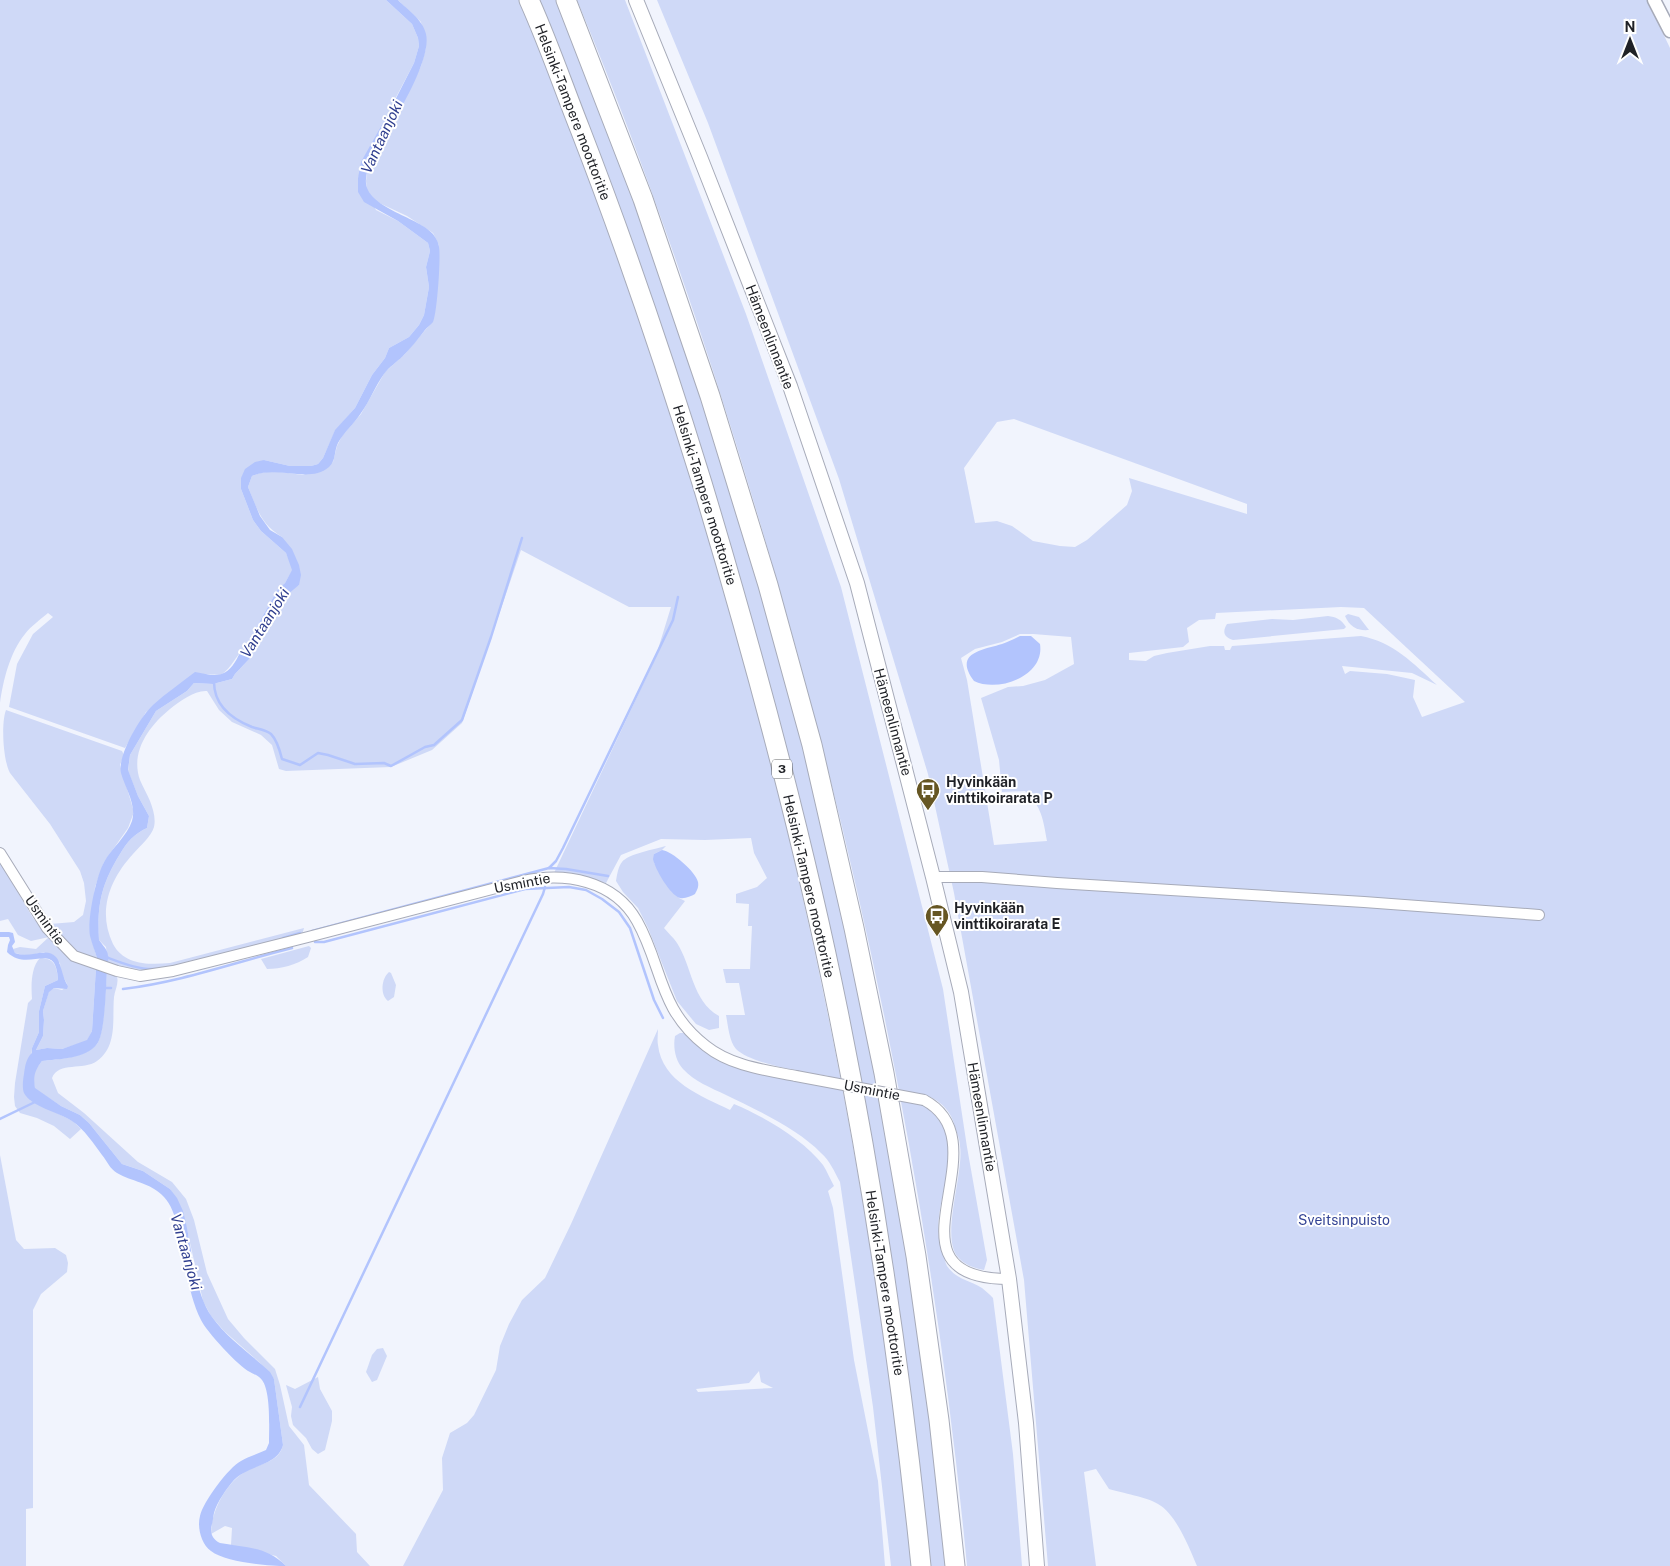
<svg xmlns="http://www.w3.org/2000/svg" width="1670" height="1566" viewBox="0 0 1670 1566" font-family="'Public Sans',sans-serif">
<rect width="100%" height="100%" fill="#f1f4fd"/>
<g fill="#cfd9f7" fill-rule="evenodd">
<path d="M0,0h386l26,24 6,14 1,8 -5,17 -20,38 -36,77 18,32 22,11 30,22 2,8 -4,16 3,20 -5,28 -5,10 -10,12 -20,11 -4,10 -13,17 -17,33 -20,23 -12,27 -5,6 -7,2h-21l-26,-6 -23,29 12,31 8,11 25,22 7,16 -8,14 -7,6 -34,60c-10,9 -11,17 -23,26l-14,-1 -61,38 -21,36 -116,-41 8,-43 16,-30 20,-17 -5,-4c-8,7 -17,13 -23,21 -15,18 -22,47 -25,69z"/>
<path d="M398,0h121c206,499 338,1029 393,1566h-21l-18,-159 -33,-225c-6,-11 -10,-21 -19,-29 -23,-24 -66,-44 -95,-58 -15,-7 -32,-14 -43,-26 -8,-9 -10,-22 -8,-33l5,-3h5l37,28 109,26 -2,-11c-22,-3 -78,-12 -93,-27 -7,-8 -8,-24 -10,-34h19l-6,-32h-13l-3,-14h27l2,-43h-4l1,-22 -13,-1v-9l21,-7 10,-9 -13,-25 -3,-15 -46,2 -44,-1 -40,16 -15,28 -30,-8 -22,-2 101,-214 16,-52h-42l-108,-57 -59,173 -30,27 -41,17 -105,4 -7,-2 -7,-24 -11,-10 -29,-13 -13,-12 -12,-19c-12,-1 -27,10 -37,18 -21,17 -40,43 -30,71 3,7 7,14 10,21 3,8 6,17 4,26 -3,10 -14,19 -21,27 -23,25 -36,57 -20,90 11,21 36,21 57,19l134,-35 -2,7 -140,35 -26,2 -16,-6 -3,2 -9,-2 -2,-19 -7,-7c-2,-35 2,-55 21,-86 7,-12 14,-20 27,-26l2,-12 -11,-20 -10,-25 2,-16 26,-44 31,-20 7,-8 19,1 19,-5 3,-5 17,-18 6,-20 15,-18 4,-12 12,-15 10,-6 -17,-48c-21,-13 -25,-28 -34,-50l4,-11 8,-3 13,-2 30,4 30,-13 4,-16 5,-10 19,-22 24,-42 19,-17 29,-34 6,-76 -6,-12 -26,-17 -32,-15 -8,-10 -1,-10 1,-8 16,-37 12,-16 26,-54 5,-18 -5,-26z"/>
<polygon points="538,0 558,0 625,170 697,375 797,717 830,853 879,1084 921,1338 949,1566 930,1566 779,723"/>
<path d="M577,0h48l121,314 95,273 102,402 24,158 20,113 -3,10c-10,-2 -20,-5 -27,-14 -16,-22 7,-82 3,-110 0,-6 -3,-13 -5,-19 -4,-18 -18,-30 -37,-34l-2,9c24,8 37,38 33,62 -4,30 -17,58 -7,87 2,5 3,11 5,15 10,14 22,14 35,22 4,3 8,7 11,10l20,156 9,112h-55c-34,-359 -108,-715 -212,-1060 -51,-171 -109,-340 -178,-506z"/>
<path d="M657,0h990l23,48v1518h-473c-8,-19 -21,-52 -39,-62 -11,-7 -36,-11 -49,-15l-13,-20 -12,3 12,94h-48l-24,-286 -70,-387 -26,-119 -89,-295 -131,-356zM1014,419l233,85v10l-118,-36 3,13 -5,14 -40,35 -12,7 -15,-1 -27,-5 -21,-15 -15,-5 -22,2 -11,-55 33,-46zM1341,607l23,1 101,94 -43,15 -9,-20 2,-17 -28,-6 -37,-3 -5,3 -3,-8 70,7 25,12c-24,-22 -44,-43 -76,-49l-129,10 -2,4h-5l-1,-4h-14l-43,7 -13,3 -8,5 -17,-1v-7l54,-6 6,-5 -2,-14 12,-8 16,-1 1,-6zM1020,634h13l38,3 3,27 -29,16 -22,6 -15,1 -27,11 18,62 3,32 23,-1c17,16 18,28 22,50l-53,4 -27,-165 -6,-22 14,-9 27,-7z"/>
<path d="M1348,614l11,3 10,13c-12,1 -19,-3 -24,-14z"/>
<path d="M1328,616c8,1 13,3 18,11l-2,2 -111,11c-9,-3 -11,-8 -6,-16l45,-5 21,1z"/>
<path d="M6,710l116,41 2,4 -4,10 14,47 -6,16 -24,34 -9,25 -5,47 7,24v4c-25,-11 -29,-19 -47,-38l24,-2 9,-7 3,-14 -2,-18 -4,-12 -30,-47 -40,-51c-7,-13 -9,-50 -4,-63z"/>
<path d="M666,846l-4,4 -8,4v9l25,35 6,3 -21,27c4,5 9,9 13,15 15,23 15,58 42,73v12l-10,2 -13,-6 -19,-23 -29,-73 -10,-20 -15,-16 -7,-11c1,-6 2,-14 6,-19 6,-8 33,-13 44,-16z"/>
<polygon points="0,862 33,918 50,937 96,968 92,1031 87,1041 62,1049 47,1048 36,1050 43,1036 44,1020 43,1011 49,991 54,988 62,990 68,986 61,972 60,963 44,952 27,956 15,953 13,949 20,947 36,949 49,937 31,941 18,935 8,919 0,921"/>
<path d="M309,946l2,2 -3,9c-12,8 -27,12 -41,12l-6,-10z"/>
<path d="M40,958c15,0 17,9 18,22l-13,6 -6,25v21l-7,16 -2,52 43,21 8,8 -11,10 -16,-13 -17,-8 -17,-5 -5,-7 -1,-9 1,-14 13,-80 4,-4c-1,-13 -1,-32 8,-41z"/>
<path d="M107,971l9,3c4,8 -1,15 -2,23 -2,22 4,49 -17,64 -14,10 -38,0 -45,17l6,15 26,20 54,49 34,20 14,17 8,21 13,53 21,46 16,19 31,31 5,16 9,41 15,19 5,40 47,49 1,18 13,14h-84l-10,-10 -45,-11 1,-17 -7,-2 -14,8c0,-23 15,-51 35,-63 14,-8 33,-8 37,-26l-9,-66 -15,-17 -35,-31 -13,-15 -8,-15 -19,-85 -14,-27 -27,-18 -21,-7 -33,-41 -9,-8 -19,-9 -26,-17 -2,-10 2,-9 7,-9c17,-2 43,-3 55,-17 7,-8 9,-60 10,-73z"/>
<path d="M389,972l2,1 5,12 -2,12 -6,4c-8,-6 -7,-22 1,-29z"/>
<path d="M658,1029c0,5 -1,11 0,16 4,37 44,51 72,65l4,-6c29,12 70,36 89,61 4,6 7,14 11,21l-6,5 5,17 21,152 24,121 7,85h-482l40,-76 -1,-32 8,-25 17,-10 7,-8 22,-45 4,-24 9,-22 13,-24 23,-22 26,-54zM759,1371l2,11 12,6 -75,4 -2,-3 53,-6z"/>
<polygon points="0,1155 16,1240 24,1249 55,1248 66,1255 68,1263 67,1272 41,1294 33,1310 33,1508 26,1509 26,1566 0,1566"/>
<polygon points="383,1348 387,1356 377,1380 372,1382 366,1372 372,1355 377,1349"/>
<polygon points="318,1377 320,1389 332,1411 332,1421 325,1450 318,1454 312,1449 306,1438 293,1425 291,1416 292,1407 286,1385 295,1389"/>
</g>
<g fill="#b2c4fd">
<path d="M386,0h12c10,10 25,20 28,34 5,21 -20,66 -31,84 -10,18 -27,40 -29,61 -3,28 50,37 66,54 3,3 7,10 7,14 2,10 -2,67 -6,75 -2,3 -6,5 -8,8 -7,9 -14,18 -22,26 -6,6 -14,11 -19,18 -9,12 -14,27 -23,39 -7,11 -17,19 -23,30 -4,8 -2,18 -9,24 -20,17 -51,-2 -77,9l-4,11 12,29 10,14 12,7 10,12 7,16 2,10 -2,10 -17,14 -5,7 -4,12 -15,18 -6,20 -17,18 -3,5 -19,5 -19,-1 -7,8 -31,20 -26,44 -2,15 10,26 11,20 -2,12c-13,6 -20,14 -27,26 -19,31 -23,51 -21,86 8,11 10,10 9,26l-11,-4v-4c-2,-7 -5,-14 -7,-22 -3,-16 6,-59 14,-74 8,-14 23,-26 28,-41 5,-16 -7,-33 -11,-48 -4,-17 19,-56 32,-68 13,-12 28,-22 42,-33 17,3 29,8 40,-10 4,-6 3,-8 9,-13l34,-60 7,-6 7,-13 -6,-17 -25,-22 -8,-11 -12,-31v-11l4,-9 10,-7 9,-2 26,6h21l7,-2 5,-6 12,-28 20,-22 17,-33 13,-17 4,-10 20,-11 10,-12 5,-10 5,-28 -3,-20 4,-16 -2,-8 -30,-22 -34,-19 -6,-10v-14l3,-16 27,-48 26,-51 5,-17 -1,-8 -6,-14z"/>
<path d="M1020,636h11l9,8c5,32 -42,49 -66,37 -21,-28 8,-31 28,-37 6,-2 12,-5 18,-8z"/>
<path d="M662,850c10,1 34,22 36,32 1,5 -1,8 -3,12 -4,2 -10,5 -15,4 -10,-3 -25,-29 -27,-39l1,-5z"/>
<path d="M0,932h9l4,1 2,9 -3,4 3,7c14,6 32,-7 41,4 5,5 6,20 12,29l-1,3 -13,-1 -5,4 -6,19 1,9 -1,16 -7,14 11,-2 15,1 25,-9 5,-9 4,-63 11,3c-1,14 -2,64 -10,73 -11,15 -39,15 -55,17 -7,9 -9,15 -7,27l26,18 19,9 9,8 33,41 21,7 27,18 7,9 6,13c9,31 10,80 29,106 16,22 39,37 58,55l4,7 9,66c-5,21 -35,20 -49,35 -7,8 -17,22 -20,33 -1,4 -1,8 -2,11 -3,9 1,16 8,19 27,5 46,3 66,23 -19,0 -61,-4 -75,-15 -10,-7 -14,-24 -11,-35 3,-14 29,-49 41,-55 8,-5 17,-7 25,-11l3,-7c0,-15 2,-51 -7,-63 -4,-5 -7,-5 -12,-8 -11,-5 -44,-41 -49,-52 -9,-18 -13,-39 -17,-59 -4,-19 -6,-49 -20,-64 -14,-15 -32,-15 -47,-24 -7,-4 -10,-12 -15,-18 -8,-11 -18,-26 -30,-34 -12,-8 -42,-15 -48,-28 -2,-5 -1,-14 0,-19 1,-7 2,-16 8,-21v-5l7,-16v-21l6,-25 13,-6c-2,-42 -29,-6 -51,-28l1,-7 2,-5 -1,-3h-9z"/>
</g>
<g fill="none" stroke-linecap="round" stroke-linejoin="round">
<g stroke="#b2c4fd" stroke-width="2.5">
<path d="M214,682c0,23 18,37 38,45 6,2 14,3 19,7 6,6 9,17 11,25l18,6 18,-12 10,2 27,9 29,-1 7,3 34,-19 9,-2 28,-25 29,-83 31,-99"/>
<polyline points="549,868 556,861 563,848 673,620 678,597"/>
<polyline points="312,931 549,868 566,869 608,876"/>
<polyline points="283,938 300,933"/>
<polyline points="315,942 324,942 525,889 569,887 586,890 602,899 619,912 630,928 654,1000 663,1018"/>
<path d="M106,957c16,6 33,13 50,12"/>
<polyline points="103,988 111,988"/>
<path d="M123,989c58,-7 113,-27 169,-41"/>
<polyline points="0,1119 35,1102"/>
<polyline points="300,1407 543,894 545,887"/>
</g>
<g stroke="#a7abb9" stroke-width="12">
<g id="minor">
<path d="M0,853l47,75 27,28 43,15 23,5 33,-5 135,-34 215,-56c42,-9 91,-1 114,40 26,46 21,88 69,125 25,20 59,24 90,30"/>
<polyline points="933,877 982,877 1057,883 1364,902 1539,915"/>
<path d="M924,1100c83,44 -51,179 85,179"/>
</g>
</g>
<g stroke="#a7abb9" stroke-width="15">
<polyline id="tertiary" points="1654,0 1670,31"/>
</g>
<g stroke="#a7abb9" stroke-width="16">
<polyline id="secondary" points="636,0 700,157 790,386 857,583 933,877 961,992 1009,1279 1026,1423 1037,1566"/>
</g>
<g stroke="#a7abb9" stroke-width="21">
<g id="motorway">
<path d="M529,0c19,42 34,86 51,129 45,116 85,234 122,354 52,173 100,350 136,528 37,183 64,369 83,555"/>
<polyline points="566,0 643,199 710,396 768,585 812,745 854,928 884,1073 916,1256 939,1420 955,1566"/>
</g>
</g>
<use href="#minor" stroke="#fff" stroke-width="10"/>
<use href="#tertiary" stroke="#fff" stroke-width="12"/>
<use href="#secondary" stroke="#fff" stroke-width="14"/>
<use href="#motorway" stroke="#fff" stroke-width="19"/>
<g stroke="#a7abb9" stroke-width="12" stroke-linecap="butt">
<polyline id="minor-bridge" points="796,1076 924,1100"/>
</g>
<use href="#minor-bridge" stroke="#fff" stroke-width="10"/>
</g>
<defs>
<g id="bus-pin" transform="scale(1.25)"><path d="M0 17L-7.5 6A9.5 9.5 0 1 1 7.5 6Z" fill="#665623" stroke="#fff"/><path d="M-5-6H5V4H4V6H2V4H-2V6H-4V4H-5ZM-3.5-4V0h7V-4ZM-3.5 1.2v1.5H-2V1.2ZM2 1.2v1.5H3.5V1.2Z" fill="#fff"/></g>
</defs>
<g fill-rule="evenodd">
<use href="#bus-pin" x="928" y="790"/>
<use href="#bus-pin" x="937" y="916"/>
</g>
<g text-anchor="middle" stroke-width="4" stroke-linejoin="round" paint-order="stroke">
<rect fill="#fff" stroke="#626467" stroke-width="1" x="772" y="759.5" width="20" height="19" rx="4"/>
<g font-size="12" font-weight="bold" fill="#1f2126">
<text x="782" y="773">3</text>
</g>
<g font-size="14" fill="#1f2126" stroke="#fff">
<text transform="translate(573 112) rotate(69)" y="5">Helsinki-Tampere moottoritie</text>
<text transform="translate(770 337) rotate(69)" y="5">Hämeenlinnantie</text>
<text transform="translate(705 495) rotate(73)" y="5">Helsinki-Tampere moottoritie</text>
<text transform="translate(893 722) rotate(75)" y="5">Hämeenlinnantie</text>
<text transform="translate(522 883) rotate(-11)" y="5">Usmintie</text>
<text transform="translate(809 886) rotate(77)" y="5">Helsinki-Tampere moottoritie</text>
<text transform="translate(45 920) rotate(54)" y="5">Usmintie</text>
<text transform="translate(872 1090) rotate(11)" y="5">Usmintie</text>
<text transform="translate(982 1117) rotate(80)" y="5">Hämeenlinnantie</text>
<text transform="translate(885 1283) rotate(81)" y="5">Helsinki-Tampere moottoritie</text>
</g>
<g font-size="14" font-weight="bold" fill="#1f2126" stroke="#fff" text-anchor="start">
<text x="946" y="787">Hyvinkään<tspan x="946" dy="16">vinttikoirarata P</tspan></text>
<text x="954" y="913">Hyvinkään<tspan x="954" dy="16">vinttikoirarata E</tspan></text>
</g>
<g font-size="14" fill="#344495" stroke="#fff">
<text x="1344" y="1225">Sveitsinpuisto</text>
</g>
<g font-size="15" font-style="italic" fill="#2f3e8f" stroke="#fff">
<text transform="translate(382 137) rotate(-65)" y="5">Vantaanjoki</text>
<text transform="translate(265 623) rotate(-58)" y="5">Vantaanjoki</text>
<text transform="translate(186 1252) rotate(74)" y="5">Vantaanjoki</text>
</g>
</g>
<g transform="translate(1630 40)" stroke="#ffffff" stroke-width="4" paint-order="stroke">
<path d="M0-4L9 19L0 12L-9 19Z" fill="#1f2126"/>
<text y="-8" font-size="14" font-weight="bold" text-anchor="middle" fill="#1f2126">N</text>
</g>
</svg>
